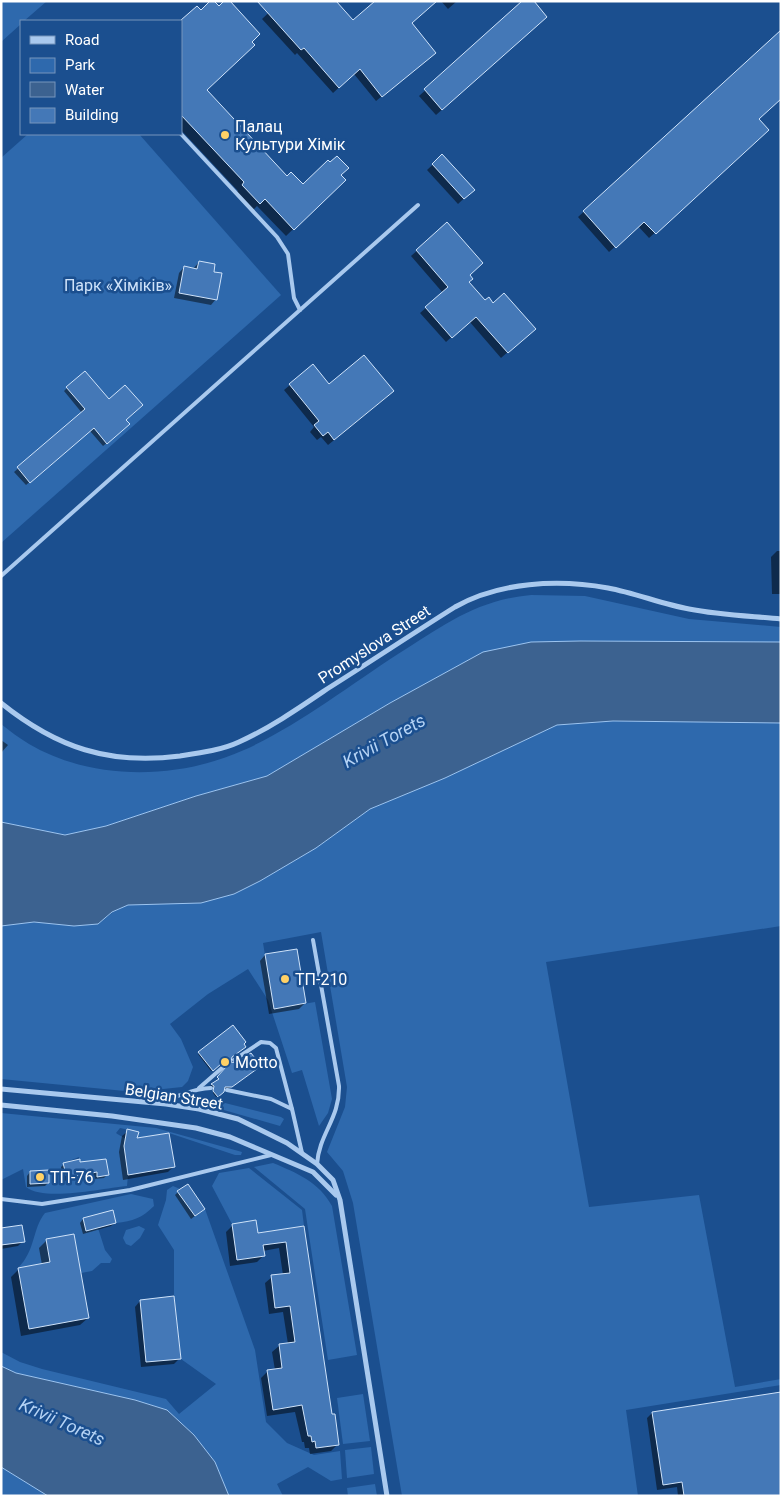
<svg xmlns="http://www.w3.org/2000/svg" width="782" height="1497" viewBox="0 0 782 1497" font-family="Roboto,sans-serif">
<rect width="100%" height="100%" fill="#1b4f8f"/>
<g fill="#2e69ad" fill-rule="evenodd">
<polygon points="1,1 47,1 24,21 21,21 21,24 1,42"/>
<polygon points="28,134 139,134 281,295 1,543 1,158"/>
<path d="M531,595l54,1 104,23 92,8v15l-201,-1 -190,62 -123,73 -71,20 -90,30 -41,9 -64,-13v-98c9,7 18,14 28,20 63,37 149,36 215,6 52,-23 106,-65 154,-96 45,-28 78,-54 133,-59z"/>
<polygon points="613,721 781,723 781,926 546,962 589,1207 699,1195 735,1387 781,1379 781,1385 626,1410 638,1496 402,1496 353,1203 343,1171 327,1152 345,1107 347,1087 321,932 263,943 274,1009 315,1002 332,1099 328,1113 319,1126 302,1070 292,1073 268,1000 248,969 208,994 170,1024 181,1039 193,1067 188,1081 182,1087 135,1092 1,1079 1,926 34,922 74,926 98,924 113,912 128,905 234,894 260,881 316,848 370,809 445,778 557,725"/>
<polygon points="209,1099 281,1117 284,1119 280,1126 196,1102"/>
<path d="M1,1113l155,15 86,24 -1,3h-6l-66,-22 -32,5 2,14 -14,2 3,21 -1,11c-24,2 -82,16 -101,1l-3,-18 -22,11zM120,1128l18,4 -2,13c-6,-5 -16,-9 -20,-12zM79,1157l4,18 -16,4 -3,-16zM106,1159l3,16 -12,2 -2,-17zM49,1170v13l-19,1v-13z"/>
<path d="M273,1163c24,10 46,19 59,43l25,149 -29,5 -23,-151 -51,-42z"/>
<polygon points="249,1168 302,1210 304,1226 284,1229 286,1242 276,1243 274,1230 258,1233 256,1220 232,1224 212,1186 219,1173"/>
<polygon points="173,1186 180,1189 177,1191 195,1216 205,1209 255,1350 266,1422 287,1443 314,1455 340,1451 342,1479 331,1481 308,1467 277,1484 283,1496 229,1496 215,1462 194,1435 167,1410 135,1400 16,1373 1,1366 1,1352 20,1362 42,1369 166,1399 179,1414 216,1384 181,1359 174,1296 174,1250 158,1225 166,1200 167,1190"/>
<path d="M131,1194l22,5 1,7c-12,12 -21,15 -38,17l-3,-12 -30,7 3,13 12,-3 7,22 7,9 -2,4h-9l-9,8 -11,2 -7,-39 -28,5 4,23 -32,6c18,-18 14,-39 27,-55z"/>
<polygon points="139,1226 145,1229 140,1238 131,1246 126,1244 123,1238 126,1230"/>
<polygon points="363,1394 370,1441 343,1444 337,1398"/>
<polygon points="371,1447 374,1474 347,1478 345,1450"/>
<polygon points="1,1467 48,1496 1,1496"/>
<polygon points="375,1484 377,1496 348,1496 347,1488"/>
</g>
<g fill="#3c6290" stroke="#9cc4f0">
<polygon points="580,641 781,642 781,723 613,721 557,725 445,778 370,809 316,848 260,881 234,894 201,903 128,905 112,912 98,924 74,926 34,922 1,926 1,822 65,835 106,826 196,796 267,776 390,703 483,652 531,642"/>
<polygon points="1,1366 16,1373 135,1400 167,1410 194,1435 215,1462 229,1496 48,1496 1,1467"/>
</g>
<g fill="#0007">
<polygon points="281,1 353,22 429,58 376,101 354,74 333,93 297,53 295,55 262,19"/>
<polygon points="441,1 457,1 448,9"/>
<polygon points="524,1 540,22 436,115 419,96"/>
<polygon points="181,22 206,90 287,178 302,186 340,175 344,180 286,236 257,206 252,211 235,193 238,191 181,130"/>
<polygon points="781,32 757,119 762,136 649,238 638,226 609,252 578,217"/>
<polygon points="442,156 473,190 458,204 427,170"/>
<polygon points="447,224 469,275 468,282 485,302 528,334 501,358 469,321 446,342 420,313 443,293 411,256"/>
<polygon points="199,262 212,273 216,299 211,305 174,298 179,273 184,267 193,269"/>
<polygon points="290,385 329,385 387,397 328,445 321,437 317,440 310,432 314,427 284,390"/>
<polygon points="67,388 124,420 125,428 103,446 90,431 26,485 14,472 82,413 64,391"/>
<polygon points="777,551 781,551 781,594 772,594 771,557"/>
<polygon points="1,740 8,745 1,753"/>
<polygon points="265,955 305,1003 299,1009 269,1014 260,961"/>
<polygon points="233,1027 230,1063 258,1068 229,1088 223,1088 221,1094 216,1097 213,1093 214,1088 210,1086 218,1081 225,1069 219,1065 211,1071 198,1054"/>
<polygon points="128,1131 173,1167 168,1172 123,1180 119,1152 122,1136"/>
<polygon points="64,1164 108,1174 104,1178 94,1179 93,1175 64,1181 61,1167"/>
<polygon points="30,1172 48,1183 45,1186 27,1187 27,1176"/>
<polygon points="178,1192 204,1209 191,1219 175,1195"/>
<polygon points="83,1219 115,1223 111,1226 83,1234 80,1223"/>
<polygon points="233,1225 257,1234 303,1228 331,1416 338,1444 331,1451 310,1454 309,1448 305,1448 304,1442 302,1442 295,1412 267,1416 261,1378 268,1371 275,1370 272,1352 279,1346 288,1344 283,1312 269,1314 265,1283 272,1277 283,1275 279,1248 263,1251 264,1255 257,1262 230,1266 226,1232"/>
<polygon points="1,1230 23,1241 18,1246 1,1249"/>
<polygon points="47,1240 88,1318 80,1325 21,1336 11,1277 19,1269 42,1265 39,1248"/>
<polygon points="140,1301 180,1358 174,1364 141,1367 135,1307"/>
<polygon points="652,1413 781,1496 678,1496 677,1487 657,1490 647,1418"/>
</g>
<g fill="#4478b7" stroke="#cfe3fa">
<polygon points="210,1 214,1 219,6 224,1 230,1 260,34 252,42 255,45 207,90 287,176 291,172 303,184 328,160 330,162 337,156 349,168 341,175 346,180 294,230 265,199 260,204 242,185 244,182 181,115 181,20 197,6 201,10"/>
<polygon points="257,1 336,1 353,20 375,1 437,1 412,23 436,53 382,97 360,69 339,88 304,48 301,50"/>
<polygon points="522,1 534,1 547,17 442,110 424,89"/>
<polygon points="781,30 781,99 759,119 769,130 656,234 644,222 616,248 583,211"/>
<polygon points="442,154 475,190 464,199 432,164"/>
<polygon points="447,222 483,263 470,275 473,279 469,282 485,300 489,297 493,303 504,293 536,329 508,353 476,317 452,338 425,307 448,287 416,250"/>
<polygon points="199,261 215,264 214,272 222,273 217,300 179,293 184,266 197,269"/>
<polygon points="364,355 394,391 334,440 328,432 323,436 314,425 319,421 289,384 313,364 329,384"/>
<polygon points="85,371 109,399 125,385 143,405 126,420 130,424 107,444 94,428 30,483 17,467 85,409 66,387"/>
<polygon points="297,949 306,1003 274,1009 265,954"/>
<polygon points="233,1025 246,1042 244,1044 246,1047 232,1057 231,1062 236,1063 251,1053 261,1066 232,1087 225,1087 224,1092 218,1097 213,1091 214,1086 211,1084 219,1079 217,1077 226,1067 221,1064 213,1071 198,1052"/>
<polygon points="127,1129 139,1132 137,1138 169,1133 175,1167 128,1175 124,1146"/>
<polygon points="80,1159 80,1162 106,1159 109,1175 97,1177 97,1172 67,1178 63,1163"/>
<polygon points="49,1170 49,1183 30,1184 30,1171"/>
<polygon points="188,1184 205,1209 195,1216 177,1191"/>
<polygon points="113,1210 116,1223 86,1231 83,1218"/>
<polygon points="256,1220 258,1233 304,1226 332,1414 335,1414 339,1445 316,1448 315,1441 312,1442 311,1436 308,1436 302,1405 273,1410 267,1370 282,1368 279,1344 295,1342 290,1306 275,1308 271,1275 290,1273 286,1242 263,1245 265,1256 237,1260 232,1224"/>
<polygon points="22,1225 25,1242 1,1245 1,1228"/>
<polygon points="74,1234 89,1318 29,1329 18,1268 50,1262 46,1239"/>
<polygon points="174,1296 181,1359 146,1362 140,1300"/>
<polygon points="781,1392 781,1496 684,1496 682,1482 663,1485 652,1412"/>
</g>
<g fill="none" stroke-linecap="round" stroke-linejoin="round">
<g stroke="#a9c9ee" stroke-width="4">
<polyline points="181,134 277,237 288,254 294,298 300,310"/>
<polyline points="1,576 418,205"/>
<path d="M313,940l26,146c1,32 -20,48 -22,78"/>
<polyline points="234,1060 261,1042 270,1043 276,1048 292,1109"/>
<polyline points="199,1088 222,1068"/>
<polyline points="227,1090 271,1099 292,1109 302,1153"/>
<path d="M156,1102c19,-3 36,-14 55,-14"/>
<polyline points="1,1199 42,1204 130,1190 271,1155"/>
</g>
<g stroke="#a9c9ee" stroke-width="5">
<path d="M1,703c56,45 108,62 179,53 20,-3 42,-6 59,-14 31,-14 60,-34 88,-53 43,-27 85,-55 128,-82 44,-25 103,-28 153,-19 27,5 54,16 81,21 30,6 61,7 92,10"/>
<polyline points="1,1089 166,1104 199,1109 238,1119 287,1143 317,1164 333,1180 340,1200 387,1496"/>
<polyline points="1,1105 112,1116 196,1128 230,1137 313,1172 336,1195"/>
</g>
</g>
<g fill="#ffd166" stroke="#1b4f8f" stroke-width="2">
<circle cx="225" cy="135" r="5"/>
<circle cx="285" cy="979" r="5"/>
<circle cx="225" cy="1062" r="5"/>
<circle cx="40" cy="1177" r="5"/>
</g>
<g text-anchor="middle" stroke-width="5" stroke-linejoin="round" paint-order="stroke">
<g font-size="16" fill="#fff" stroke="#1b4f8f" text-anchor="start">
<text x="235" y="132">Палац<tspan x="235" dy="18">Культури Хімік</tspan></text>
<text x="295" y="985">ТП-210</text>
<text x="235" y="1068">Motto</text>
<text x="50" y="1183">ТП-76</text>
</g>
<g font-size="16" fill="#cfe3fa" stroke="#1b4f8f">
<text x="118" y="291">Парк «Хіміків»</text>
</g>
<g font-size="16" fill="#fff" stroke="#1b4f8f">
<text transform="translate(374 644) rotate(-33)" y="6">Promyslova Street</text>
<text transform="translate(174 1096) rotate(9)" y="6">Belgian Street</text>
</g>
<g font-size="18" font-style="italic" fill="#b5d3f5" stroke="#1b4f8f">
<text transform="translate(384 741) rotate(-29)" y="6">Krivii Torets</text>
<text transform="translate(62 1422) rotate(24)" y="6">Krivii Torets</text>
</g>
</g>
<rect width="782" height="1497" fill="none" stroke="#ffffff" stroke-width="5"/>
<rect x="20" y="20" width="162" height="115" fill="#1b4f8f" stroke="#7695bc"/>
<rect x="30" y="36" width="25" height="8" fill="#a9c9ee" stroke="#7695bc"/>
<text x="65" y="45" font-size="15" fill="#ffffff">Road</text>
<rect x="30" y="58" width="25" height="15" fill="#2e69ad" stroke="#7695bc"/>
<text x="65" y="70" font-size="15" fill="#ffffff">Park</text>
<rect x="30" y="82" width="25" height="15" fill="#3c6290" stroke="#7695bc"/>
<text x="65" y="95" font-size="15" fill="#ffffff">Water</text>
<rect x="30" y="108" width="25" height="15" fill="#4478b7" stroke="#7695bc"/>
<text x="65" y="120" font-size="15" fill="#ffffff">Building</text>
</svg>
